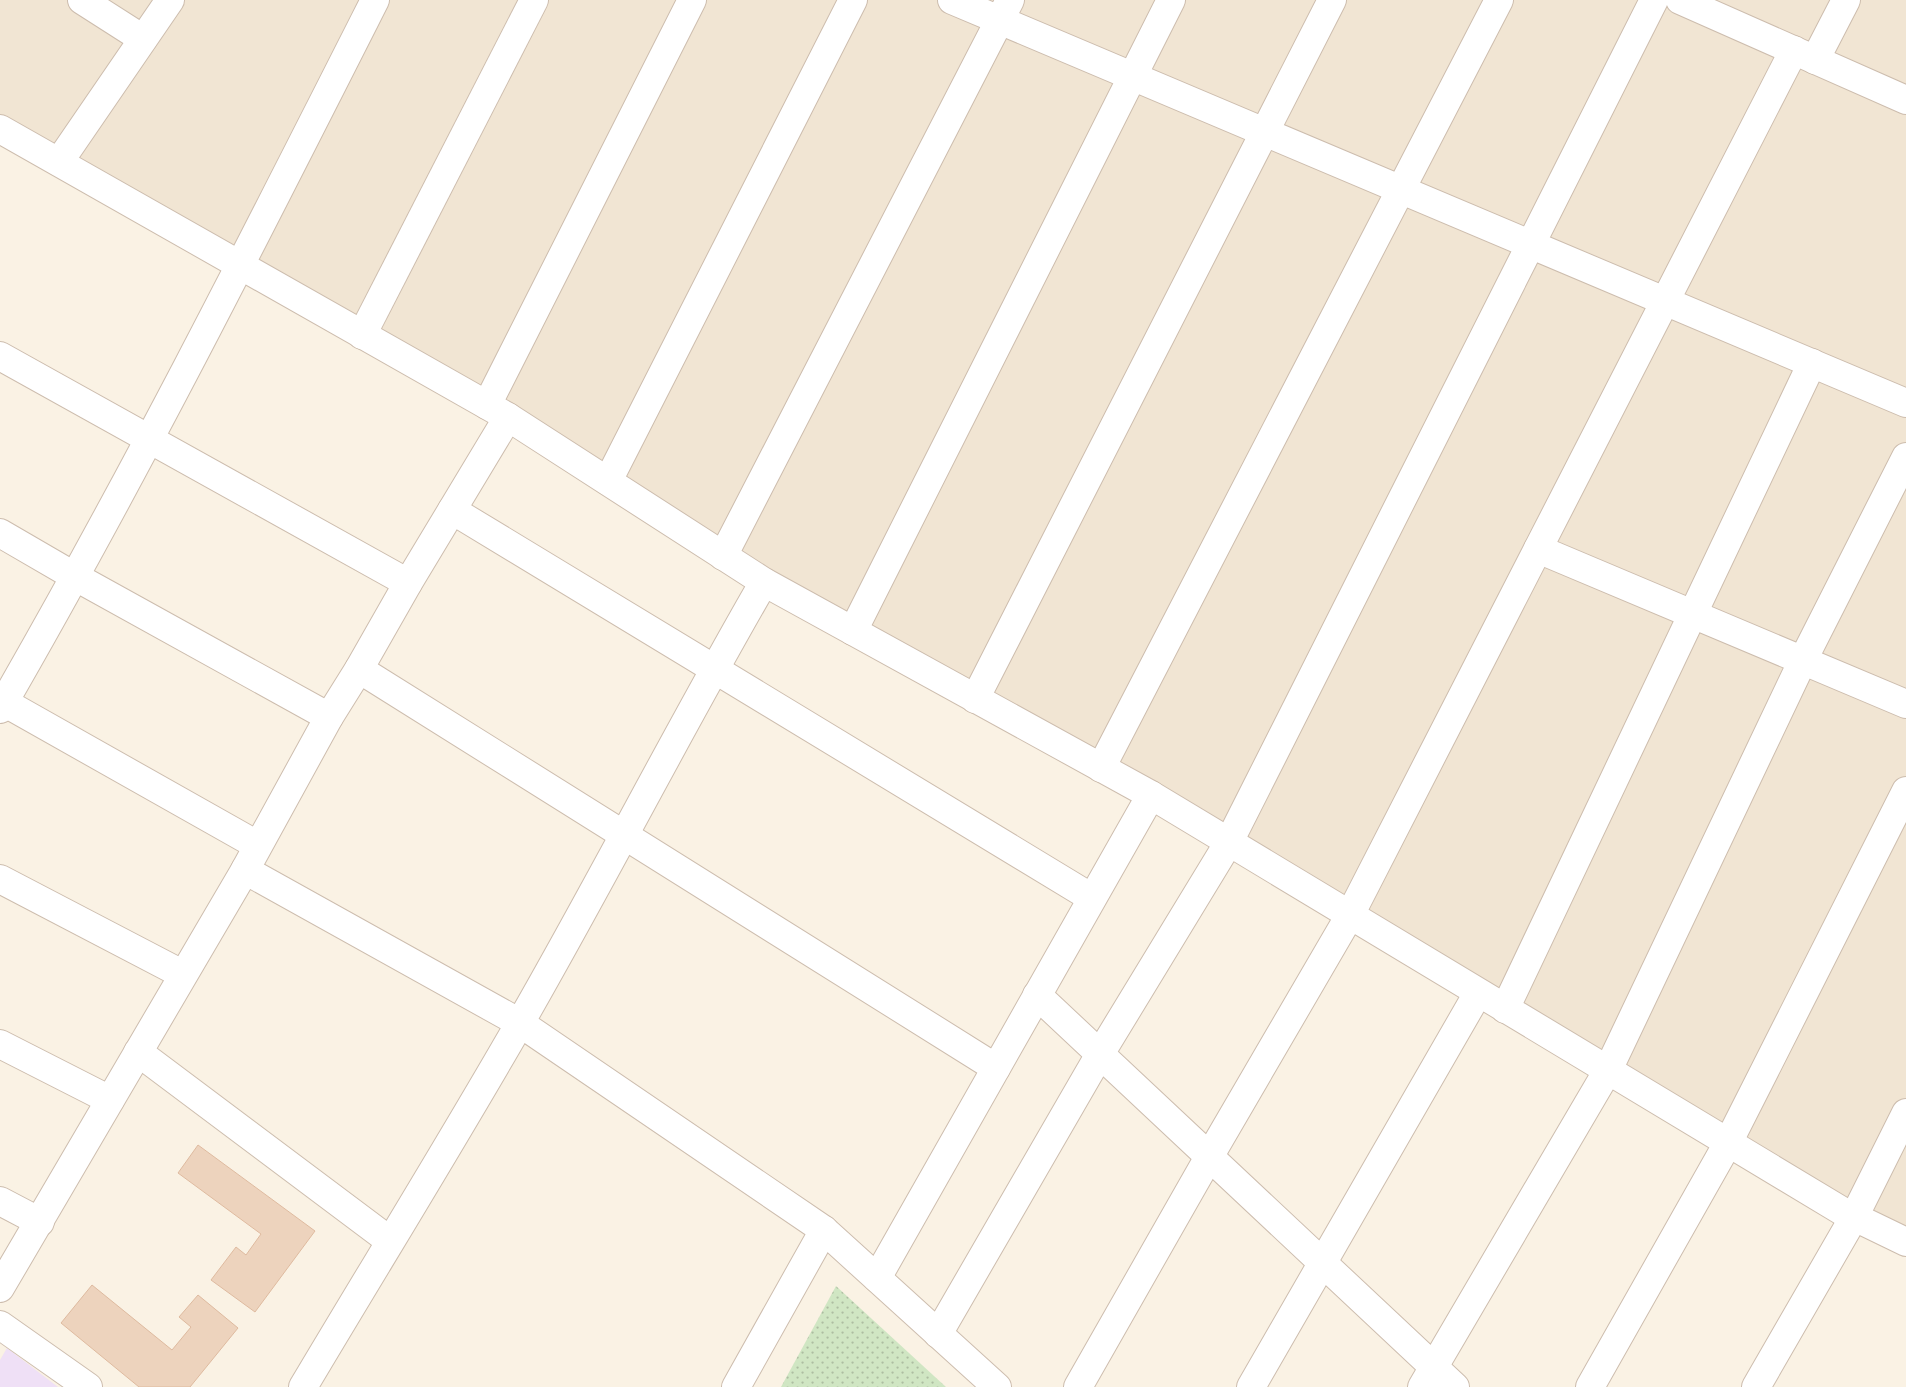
<svg xmlns="http://www.w3.org/2000/svg" width="1906" height="1387" viewBox="0 0 1906 1387" font-family="'DM Sans',sans-serif">
<defs>
<pattern id="park-dots" width="8" height="8" patternUnits="userSpaceOnUse" patternTransform="scale(1.25)"><rect width="8" height="8" fill="#d0e6c3"/><path d="M2 2h.1M6 6h.1" fill="none" stroke="#adbda1" stroke-width="1.8" stroke-linecap="round"/></pattern>
</defs>
<rect width="100%" height="100%" fill="#faf2e4"/>
<polygon fill="#f1e5d3" points="0,0 1906,0 1906,1242 0,129"/>
<polygon fill="#efe0f6" points="7,1348 58,1387 0,1387 0,1360"/>
<polygon fill="url(#park-dots)" points="836,1286 946,1387 781,1387"/>
<g fill="#edd3bd" stroke="#deba9f">
<polygon points="198,1145 315,1231 255,1312 211,1280 236,1247 246,1255 261,1234 178,1173"/>
<polygon points="92,1285 172,1350 191,1327 179,1317 198,1295 238,1328 190,1387 139,1387 61,1323"/>
</g>
<g fill="none" stroke-linecap="round" stroke-linejoin="round">
<g stroke="#cdbdae" stroke-width="30">
<g id="minor">
<polyline points="82,0 143,39"/>
<polyline points="952,0 1906,403"/>
<polyline points="1680,0 1906,100"/>
<polyline points="1815,60 1846,0"/>
<polyline points="0,129 508,417 764,582 1151,795 1842,1211 1906,1242"/>
<polyline points="59,162 170,0"/>
<polyline points="362,335 534,0"/>
<polyline points="0,356 408,583"/>
<polyline points="487,405 692,0"/>
<polyline points="608,481 853,0"/>
<polyline points="452,510 1092,898"/>
<polyline points="0,533 74,576 329,717"/>
<polyline points="1538,549 1906,704"/>
<polyline points="723,556 1010,0"/>
<polyline points="853,631 1171,0"/>
<polyline points="359,669 996,1068"/>
<polyline points="975,699 1332,0"/>
<polyline points="0,700 257,845"/>
<path d="M0,709c134,-232 254,-470 375,-709"/>
<polyline points="1101,768 1499,0"/>
<polyline points="245,870 520,1023 824,1230 997,1387"/>
<polyline points="0,879 182,974"/>
<polyline points="1037,995 1455,1387"/>
<polyline points="1505,1009 1812,363"/>
<polyline points="0,1044 110,1100"/>
<polyline points="138,1052 390,1241"/>
<polyline points="0,1201 40,1222"/>
<polyline points="877,1278 1151,795"/>
<polyline points="0,1288 245,870 329,717 359,669 408,583 508,417"/>
<polyline points="0,1325 88,1387"/>
<polyline points="938,1334 1100,1054 1229,842 1654,0"/>
<path d="M303,1387c72,-121 147,-242 217,-364 84,-146 160,-296 244,-441"/>
<polyline points="736,1387 824,1230"/>
<polyline points="1078,1387 1209,1157 1350,915 1794,50"/>
<polyline points="1251,1387 1478,993"/>
<polyline points="1422,1387 1608,1070 1803,660 1906,457"/>
<polyline points="1590,1387 1728,1143 1906,791"/>
<polyline points="1756,1387 1854,1217 1906,1113"/>
</g>
</g>
<use href="#minor" stroke="#fff" stroke-width="28"/>
</g>
</svg>
